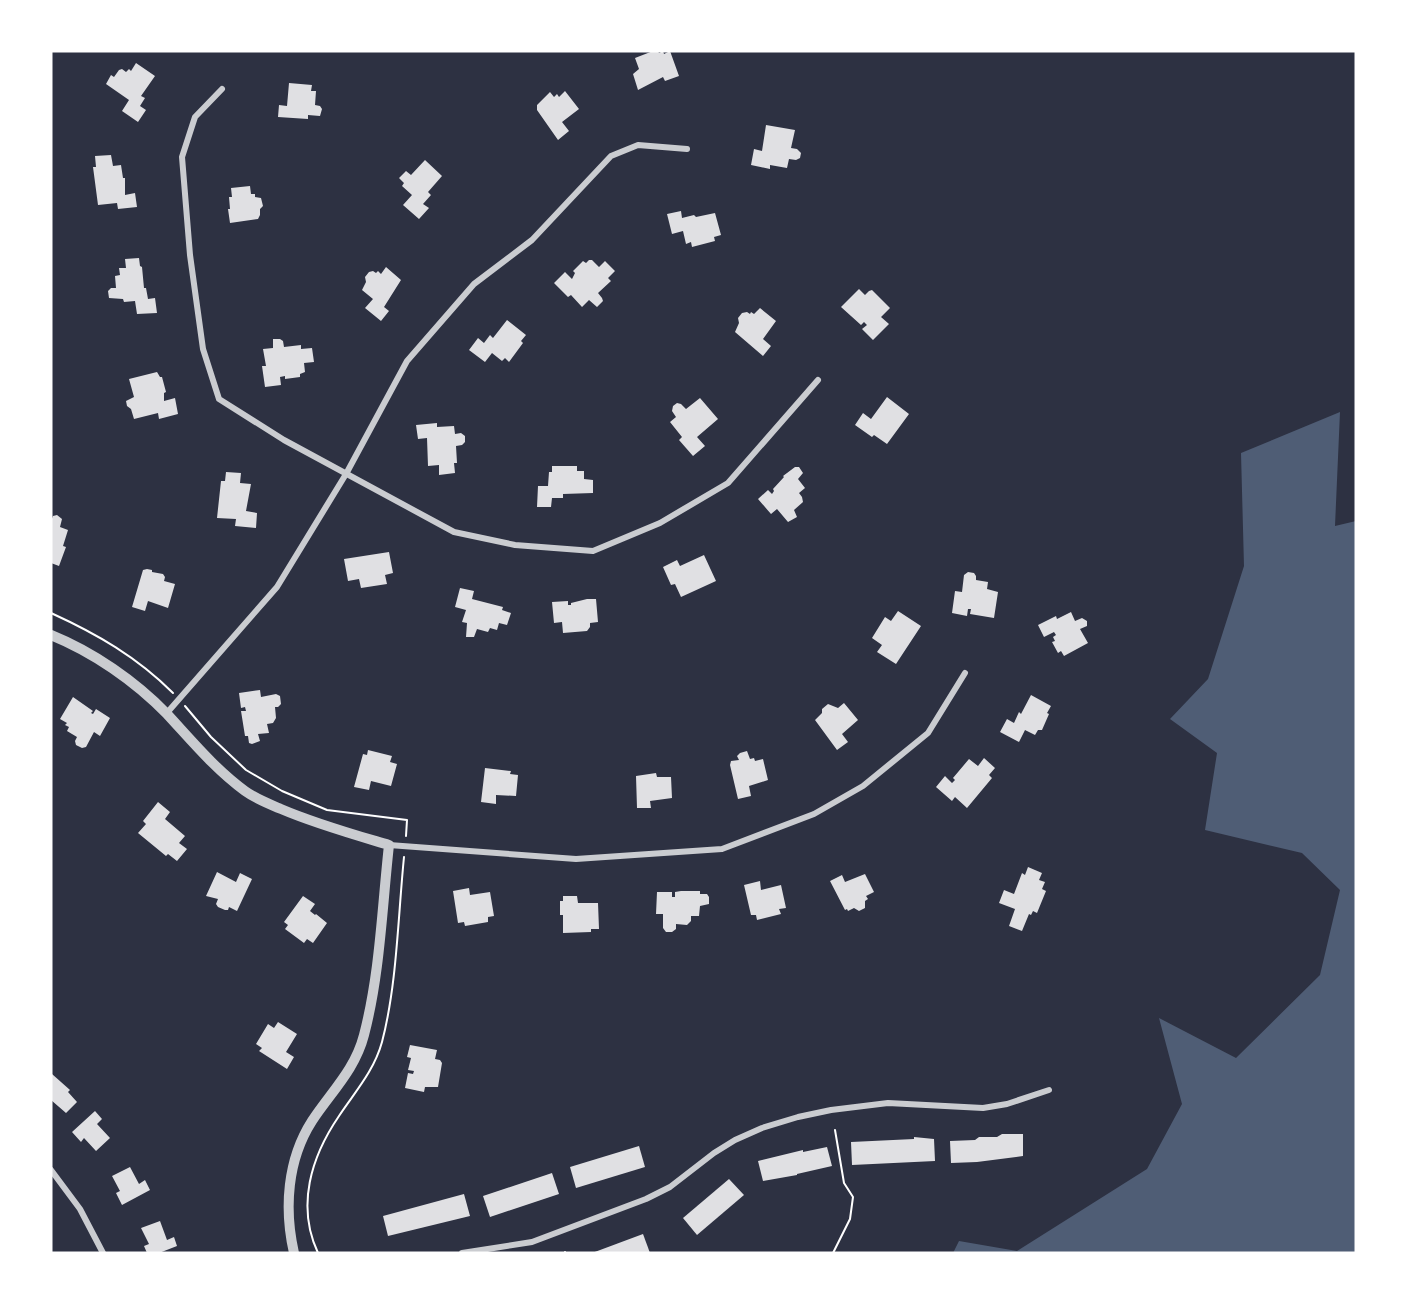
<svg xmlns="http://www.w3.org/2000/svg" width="1407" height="1304" viewBox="0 0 1407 1304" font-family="'Nunito Sans',sans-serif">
<rect width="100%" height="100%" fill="#2d3142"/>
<polygon fill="#4f5d75" points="1340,412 1335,526 1356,521 1356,1253 953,1253 959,1241 1017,1251 1147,1169 1182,1104 1159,1018 1236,1058 1320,975 1340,890 1302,853 1205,830 1217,753 1170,719 1208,679 1244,566 1241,453"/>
<g fill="#e0e0e3">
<polygon points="653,51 658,51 659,53 663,51 664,54 670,51 679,76 665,81 663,77 638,90 633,74 639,69 635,58"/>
<polygon points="136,63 155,76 141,96 145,98 140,106 146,110 138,122 122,111 129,100 106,84 111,75 114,77 119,70 122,69 126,72 129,69 131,71"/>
<polygon points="289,83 312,85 311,91 316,91 315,105 320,106 322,109 320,116 308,115 308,119 278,117 279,105 287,106"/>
<polygon points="565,91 579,109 562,122 569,131 558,140 537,110 537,105 550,92 554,97 557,94 559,97"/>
<polygon points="766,125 795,130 791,148 797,149 801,153 800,158 796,160 789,159 787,168 770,165 770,169 751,165 754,149 762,151"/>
<polygon points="111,155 113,166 121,165 123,178 125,178 125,195 135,193 137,207 118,209 117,203 98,205 93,167 96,167 95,156"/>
<polygon points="425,160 442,176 428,192 431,195 423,204 429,208 419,219 403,205 412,195 402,186 404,183 399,178 406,171 411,175"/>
<polygon points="250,186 251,194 255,194 255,197 261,198 263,206 260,209 260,215 258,219 230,223 228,209 230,209 229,197 232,197 231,188"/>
<polygon points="681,211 682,218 694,215 696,217 715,213 721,235 714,237 715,241 692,247 691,242 686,244 683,231 672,234 667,214"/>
<polygon points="139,258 140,266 142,267 144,288 146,288 148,299 155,298 157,313 137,314 135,301 124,302 123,299 109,298 108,291 111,288 116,288 115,276 120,275 119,268 126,268 125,259"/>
<polygon points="589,260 592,260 599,267 605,261 615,271 608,278 611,281 598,293 602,298 603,301 597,307 589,300 582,307 571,295 568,297 554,283 565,272 572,279 575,273 573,271 583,261 586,263"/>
<polygon points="386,267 401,280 384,307 389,311 381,321 365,308 373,299 362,290 366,282 365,277 369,272 373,271 376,273 378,271 381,274"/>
<polygon points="859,289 865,295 869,291 872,290 890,308 881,317 889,324 873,340 862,329 867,325 864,322 861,325 841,307"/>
<polygon points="760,308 776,321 763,339 771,346 763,356 735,332 739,323 738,318 742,313 747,312 750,314 751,312 754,314"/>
<polygon points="507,320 526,335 521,341 523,343 509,362 505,358 502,361 492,353 485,362 469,350 478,338 484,343 490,335 493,338"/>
<polygon points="273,339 280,339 283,341 284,347 301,345 301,349 312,348 314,362 304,363 305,372 300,374 300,377 285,379 285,376 280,377 281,385 265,387 262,366 266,366 263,349 273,348"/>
<polygon points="157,372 160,377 162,377 166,392 164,393 164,401 175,398 178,414 159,419 158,413 134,419 131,409 127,406 126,401 134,397 129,379"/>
<polygon points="887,397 909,414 887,444 874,435 872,437 855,425 863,413 871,419"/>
<polygon points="700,398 718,419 697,437 705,446 693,456 679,440 682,437 670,422 676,417 672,411 673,406 677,403 681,404 686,409"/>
<polygon points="437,423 437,427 454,426 455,434 461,433 465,436 465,442 462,445 456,446 457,463 454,463 455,473 439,475 439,465 428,466 427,438 418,439 416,425"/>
<polygon points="552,466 577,466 577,471 584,471 584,479 593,480 593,493 563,494 563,498 552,498 551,507 537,507 538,486 548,486 549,472 552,472"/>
<polygon points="795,467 799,467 803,473 798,479 805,488 799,493 802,497 803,502 794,510 797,517 788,522 777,509 771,514 758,499 768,490 772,494 774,491 773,489 784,477 783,476"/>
<polygon points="226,472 241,473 240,483 251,484 246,511 257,513 256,528 235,526 236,519 217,518 221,481 225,481"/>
<polygon points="57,515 62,519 60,527 68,530 63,546 66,547 59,566 51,563 51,521 53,516"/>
<polygon points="389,552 393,573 385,575 387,584 361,588 359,579 348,581 344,559"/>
<polygon points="704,555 716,581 681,597 675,584 671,585 663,567 677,560 680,566"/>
<polygon points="147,569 152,570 152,572 163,574 165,577 164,581 175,584 168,608 148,601 145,611 132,607 143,570"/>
<polygon points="968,572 974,573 976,576 976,580 988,582 987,589 998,592 994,618 970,614 971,609 968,609 967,616 952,613 955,591 962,592 964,575"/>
<polygon points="460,588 474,591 472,599 503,607 502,610 511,613 507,625 499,623 497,630 490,628 488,632 477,629 474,637 466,637 467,623 462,622 466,610 455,607"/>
<polygon points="587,599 596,599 598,622 590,623 590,627 587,631 563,633 562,622 554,623 552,602 568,601 568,605 571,605 571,603"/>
<polygon points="898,611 921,626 896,664 877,652 882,645 872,638 885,617 891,621"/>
<polygon points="1071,612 1075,621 1082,618 1087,621 1087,626 1080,629 1088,643 1064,656 1061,651 1058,653 1052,642 1055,641 1053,637 1056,635 1054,632 1044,637 1038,625 1056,616 1057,619"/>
<polygon points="260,690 261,697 276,694 280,696 281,704 278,707 275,707 276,718 273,723 267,724 269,733 258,734 260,741 252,744 249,743 248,736 245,736 241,711 246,711 245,707 241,708 239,693"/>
<polygon points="1031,695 1051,706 1047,713 1049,714 1042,730 1038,730 1035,735 1025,730 1019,742 1000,732 1007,719 1014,723 1019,712 1021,714"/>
<polygon points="73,697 93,711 91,713 93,714 96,709 110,718 100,736 94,732 86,747 82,748 76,745 75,741 77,737 67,731 69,727 65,725 67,723 60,719"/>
<polygon points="844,703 858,720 842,734 848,742 837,750 815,720 822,713 822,709 828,704 838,708"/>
<polygon points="368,750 392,756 390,762 397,764 391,786 371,781 369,790 354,787 363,754 367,755"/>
<polygon points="747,751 750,759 754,758 755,761 763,759 768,780 749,786 751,796 738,799 730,765 731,761 739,760 737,756 740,753"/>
<polygon points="984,758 995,768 989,775 992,778 967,808 955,797 952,801 936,787 945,776 952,783 955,780 953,778 969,759 978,766"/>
<polygon points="485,768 511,771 510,774 518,775 516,796 496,795 496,804 481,802"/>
<polygon points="656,773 657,777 671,777 672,798 650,801 651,808 637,808 636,776"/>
<polygon points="158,802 170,812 165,819 185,836 179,843 187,849 177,861 168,854 166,856 138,833 146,824 143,821"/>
<polygon points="1028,867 1042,873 1039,880 1045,882 1042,889 1046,891 1037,913 1033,911 1031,915 1029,914 1022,931 1009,926 1015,909 999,903 1004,890 1014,894 1022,873 1025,875"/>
<polygon points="217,872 236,882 240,873 252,879 237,911 229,907 228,910 225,910 218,907 216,904 218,899 206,896"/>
<polygon points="865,874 874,892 866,896 868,899 865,901 865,908 859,911 854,908 848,911 847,909 845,910 830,881 842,875 845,882"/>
<polygon points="760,881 761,890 781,885 786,908 779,909 781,914 757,920 756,915 751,915 744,885"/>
<polygon points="469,888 470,895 490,892 494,916 488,917 488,922 465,926 464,922 458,923 453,891"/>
<polygon points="681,891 700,891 700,894 707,894 709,897 709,904 700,906 699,916 691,916 691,921 687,925 676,924 676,929 672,932 666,932 663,928 663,914 656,914 657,892 672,892 672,897 675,897 675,892"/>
<polygon points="303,896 315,904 310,911 315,915 316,914 327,923 313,943 307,939 304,943 285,929 288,925 284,922"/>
<polygon points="563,896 577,896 578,903 598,903 599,929 591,929 591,932 563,933 563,915 560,915 560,901 563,901"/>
<polygon points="278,1022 297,1034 286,1052 294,1057 287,1069 259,1051 262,1048 256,1044 268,1024 274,1028"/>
<polygon points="410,1045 437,1050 435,1059 440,1060 442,1063 438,1087 425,1087 424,1092 405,1088 408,1073 413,1074 414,1071 408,1070 411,1058 407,1057"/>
<polygon points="52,1074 70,1090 68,1092 77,1102 66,1113 51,1100"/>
<polygon points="95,1111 102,1119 97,1124 110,1138 96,1151 84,1138 81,1142 72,1132"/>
<polygon points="1002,1134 1023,1134 1023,1156 977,1162 951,1163 950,1141 975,1140 979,1137 997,1137"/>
<polygon points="914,1137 934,1139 935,1161 852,1165 851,1142 914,1139"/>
<polygon points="639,1146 645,1167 576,1188 570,1167"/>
<polygon points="827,1147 832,1166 797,1174 797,1175 763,1181 758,1161 803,1150 803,1152"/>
<polygon points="130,1167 139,1184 145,1180 150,1190 122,1205 116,1193 120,1191 112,1176"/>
<polygon points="552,1173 559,1194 490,1217 483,1196"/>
<polygon points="729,1179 744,1195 697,1235 683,1218"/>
<polygon points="464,1194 470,1216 388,1236 383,1216"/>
<polygon points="160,1221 167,1240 174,1237 177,1246 159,1253 147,1253 144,1246 149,1244 141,1228"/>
<polygon points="643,1234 650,1253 592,1253"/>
</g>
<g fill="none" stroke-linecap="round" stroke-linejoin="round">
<g stroke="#fff" stroke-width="2">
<path d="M51,613c46,21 86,44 122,80"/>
<polyline points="185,706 211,737 246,770 282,791 327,810 407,820 406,836"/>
<polyline points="565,1252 565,1253"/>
<path d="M318,1253c-22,-47 -7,-96 21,-137 16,-24 35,-45 43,-74 15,-57 16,-126 22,-185"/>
<polyline points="833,1253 850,1219 853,1197 844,1183 835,1130"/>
</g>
<g stroke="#caccd0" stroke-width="6">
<polyline points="222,89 195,117 182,157 190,255 203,349 219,399 284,440 454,532 515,545 593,551 660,523 728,483 818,380"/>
<polyline points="166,714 277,587 346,474 407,361 474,284 532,240 611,156 638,145 687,149"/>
<polyline points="389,845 576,859 722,849 814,814 863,786 928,733 965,673"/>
<polyline points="51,1170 80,1209 103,1253"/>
<polyline points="462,1253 532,1242 646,1199 670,1187 714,1153 735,1140 762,1128 798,1117 831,1110 888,1103 983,1108 1007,1104 1049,1090"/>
</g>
<path stroke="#caccd0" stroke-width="10" d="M51,635c42,17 84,46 116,79 25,27 48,55 78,77 11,8 24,13 36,18 35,15 71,25 108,36 -7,63 -9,129 -25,190 -9,35 -33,57 -52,86 -25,39 -28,88 -18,132"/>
</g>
<rect width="1407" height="1304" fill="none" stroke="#ffffff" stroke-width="105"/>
</svg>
